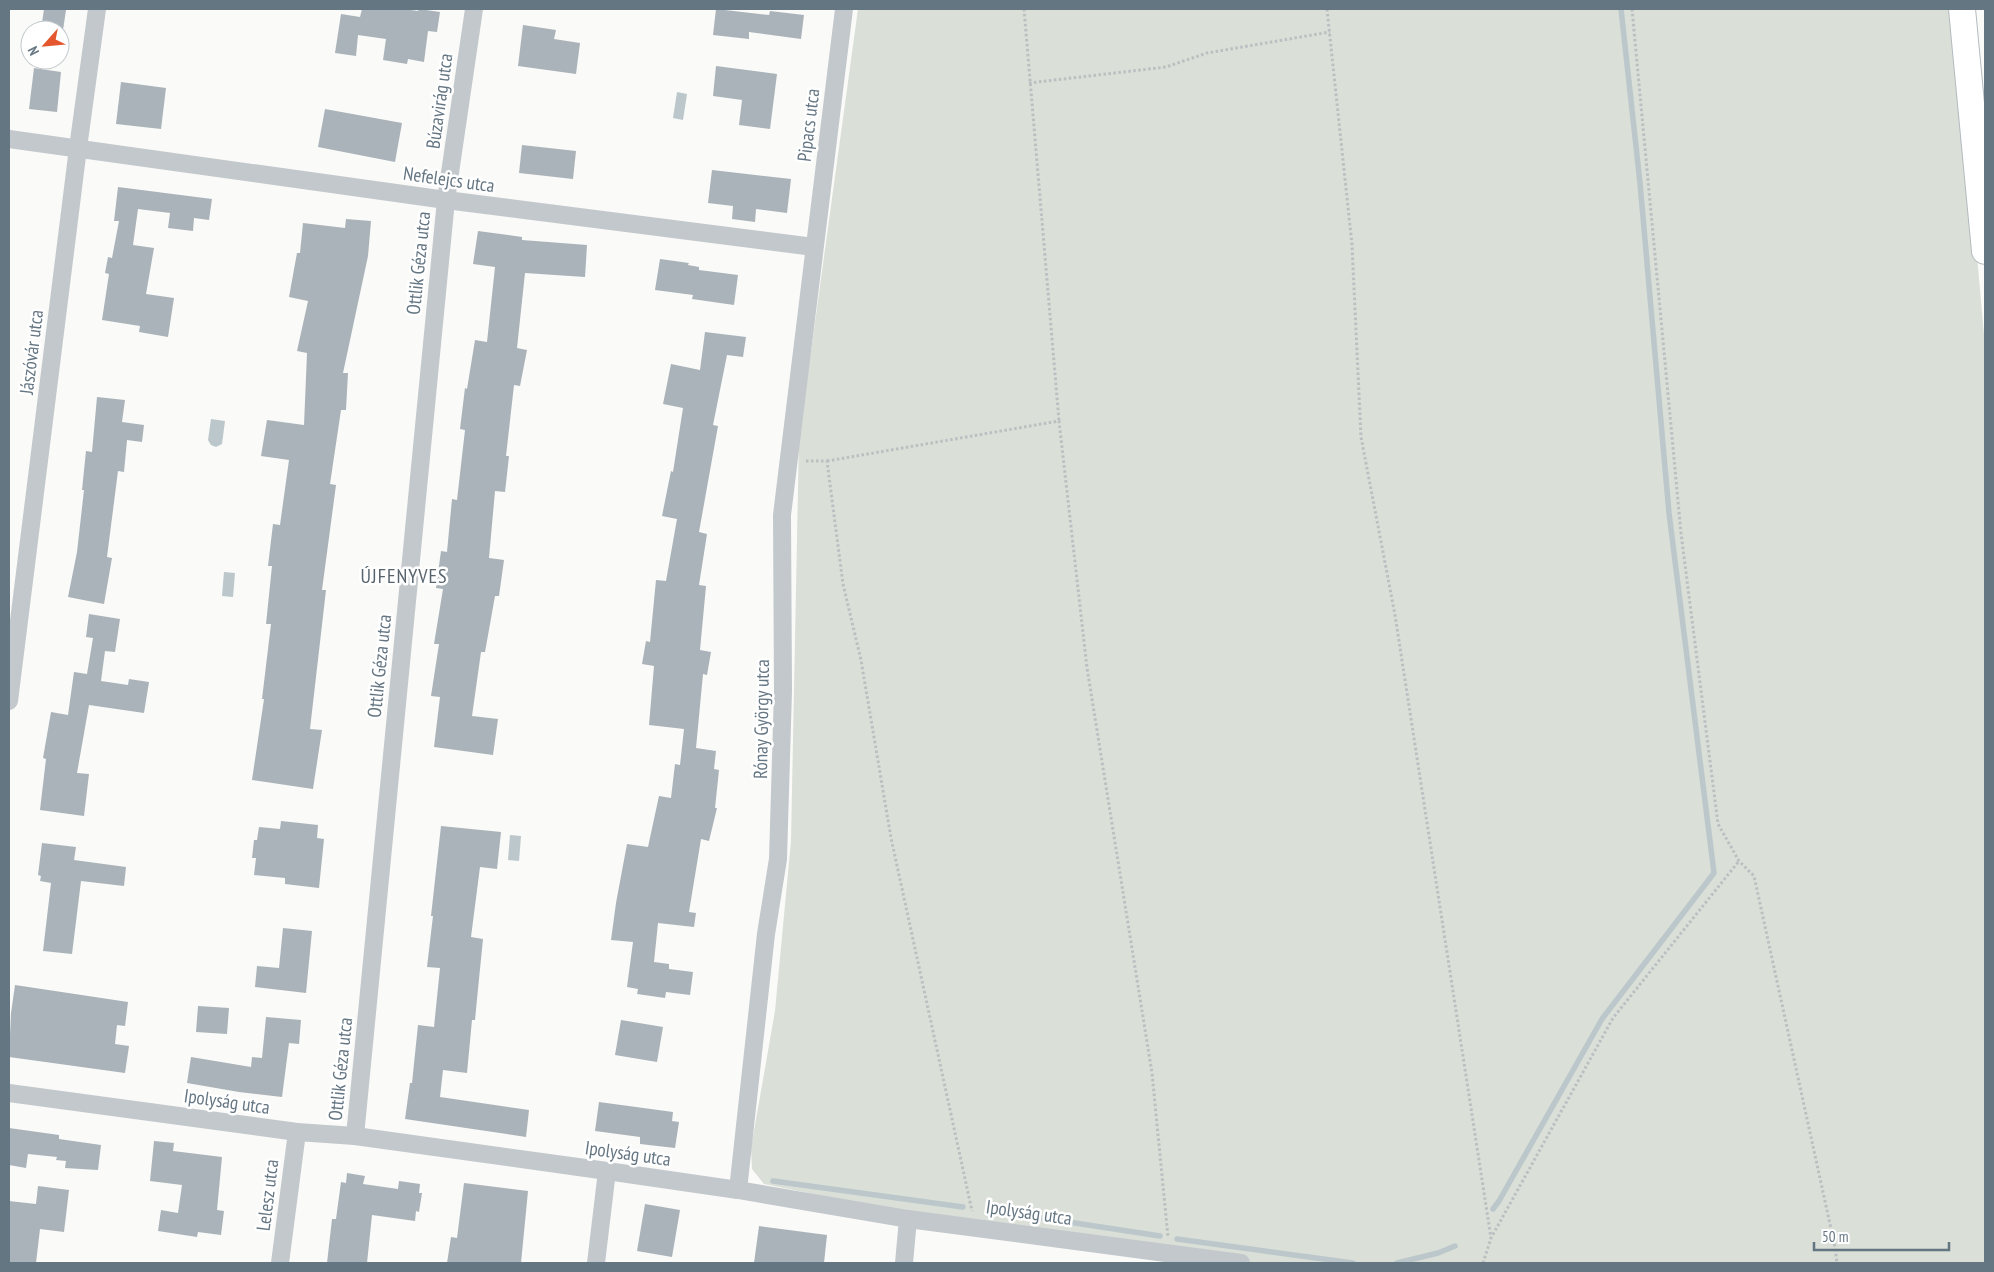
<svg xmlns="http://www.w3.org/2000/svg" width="1994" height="1272" viewBox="0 0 1994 1272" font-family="'PT Sans Narrow',sans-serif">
<rect width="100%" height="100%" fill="#fafaf8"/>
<polygon fill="#dadfd7" points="858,9 1955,9 1985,346 1985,1263 1244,1263 1244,1255 1170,1253 976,1227 764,1184 752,1169 751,1148 775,1011 791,841 799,439"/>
<g fill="#bbc7cb">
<polygon points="677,92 687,94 683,120 673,118"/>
<polygon points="211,419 225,421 222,444 216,447 211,445 208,440"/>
<polygon points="224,572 235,573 233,597 222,596"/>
<polygon points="510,835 521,836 519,861 508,860"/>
</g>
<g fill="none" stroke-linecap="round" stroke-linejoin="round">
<g stroke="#bbc7cb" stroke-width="5.5">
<polyline points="773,1181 963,1207"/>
<polyline points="1493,1209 1499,1201 1602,1019 1714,873 1669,513 1640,183 1621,9"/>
<polyline points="990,1210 1160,1236"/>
<polyline points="1177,1239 1353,1263"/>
<polyline points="1397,1263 1438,1253 1455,1246"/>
</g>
</g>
<g fill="#aab3b9">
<polygon points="44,9 66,10 63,30 41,30"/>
<polygon points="362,9 403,9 418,11 419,9 440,12 437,32 428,31 424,62 408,59 407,64 383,60 386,39 358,35 356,56 335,53 341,14 360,17"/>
<polygon points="716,9 769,15 770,11 804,15 801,39 749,32 749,39 713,35"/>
<polygon points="523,25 556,30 554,39 580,43 576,74 518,66"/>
<polygon points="716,66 777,74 770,129 739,125 742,100 713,96"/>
<polygon points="34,68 61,72 57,112 29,109"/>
<polygon points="121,82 166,88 161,129 116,124"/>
<polygon points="325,109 402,123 395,162 318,147"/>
<polygon points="522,145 576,151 573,179 519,173"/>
<polygon points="712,170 791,179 787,213 756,209 755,222 732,219 733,206 708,203"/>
<polygon points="118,187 212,199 209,220 194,218 193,231 168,228 170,213 138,209 133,245 154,248 146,294 174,298 168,337 139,332 140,326 102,320 109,274 105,273 108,257 112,258 119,221 114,221"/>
<polygon points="346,219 371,221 368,256 343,373 348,373 346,410 341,410 330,484 336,485 322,590 326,590 310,729 322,730 313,789 252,780 264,699 262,699 271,624 266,624 272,566 268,566 273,524 280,525 289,460 261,456 267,420 304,425 307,353 297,351 308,301 289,297 297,253 300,253 303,223 345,228"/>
<polygon points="478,231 522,237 522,240 587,245 585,277 525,273 517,348 527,350 520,386 514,385 506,456 509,456 505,492 495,491 489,558 504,560 499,596 495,596 485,652 481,652 472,716 498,719 493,755 434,747 440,697 431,696 439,644 434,644 443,589 436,588 441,551 447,552 452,499 457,500 465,430 460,429 465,388 467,389 475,340 487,342 495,267 473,264"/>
<polygon points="660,259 689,263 688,265 699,267 699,270 738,275 734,305 692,299 693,295 655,290"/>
<polygon points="705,332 746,337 743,357 727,355 713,425 718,426 699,532 707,534 699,585 706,586 700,650 711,652 707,675 703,674 696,748 716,751 714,769 719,770 715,808 717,808 709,841 701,839 689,912 696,913 694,927 658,923 654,962 669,964 669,969 693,972 690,995 666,992 665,998 637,994 638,989 627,987 633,942 611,940 616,903 627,844 648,847 659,796 671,798 675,764 680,765 684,729 649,725 654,666 642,664 646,641 650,642 656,580 666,581 677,519 662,516 671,471 673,472 683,408 663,404 671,364 700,370"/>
<polygon points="97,397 125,400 122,422 144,425 142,442 127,440 124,472 118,471 107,557 112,558 104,604 68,597 77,552 84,490 82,490 86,451 92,452"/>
<polygon points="89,614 120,619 115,652 105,651 101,681 128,685 129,679 149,682 144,713 89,705 77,773 89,774 84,816 40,810 46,759 43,758 51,712 68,715 74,672 87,674 93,638 86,637"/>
<polygon points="281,821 318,825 317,838 324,839 319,888 285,884 285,878 254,875 256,858 252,858 254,840 257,840 259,827 280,829"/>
<polygon points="441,826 501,832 497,869 480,867 471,937 483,939 478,989 475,1020 472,1020 467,1073 443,1070 440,1097 529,1110 526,1137 405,1119 410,1083 412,1083 418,1025 434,1027 440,968 427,967 433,916 431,916"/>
<polygon points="42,843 76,847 74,860 126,867 124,886 81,881 72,954 43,951 51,883 40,881 41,876 38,875"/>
<polygon points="283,928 312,931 306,993 255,987 257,966 279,968"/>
<polygon points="15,985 128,1002 125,1026 117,1025 115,1044 129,1046 125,1073 9,1057 11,1013"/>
<polygon points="198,1006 229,1008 227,1034 196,1032"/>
<polygon points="266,1017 301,1020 299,1044 289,1043 282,1097 239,1092 187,1083 191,1057 251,1067 252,1057 262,1058"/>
<polygon points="621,1020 663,1027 657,1062 615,1055"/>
<polygon points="599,1102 673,1112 672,1121 679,1122 675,1148 640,1144 640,1137 595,1131"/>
<polygon points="9,1128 59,1135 59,1139 101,1145 98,1170 65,1168 66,1161 56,1160 57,1157 28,1154 26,1168 9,1165"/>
<polygon points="154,1141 174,1143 173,1151 222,1157 217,1210 224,1211 221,1235 198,1232 197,1237 158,1231 161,1210 178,1213 182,1185 150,1181"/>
<polygon points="347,1173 365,1176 363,1184 398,1189 399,1181 420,1184 419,1193 422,1193 419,1212 416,1211 415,1221 372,1215 367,1263 327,1263 332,1219 336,1219 341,1182 346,1183"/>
<polygon points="464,1183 528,1191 521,1263 447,1263 451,1237 457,1238"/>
<polygon points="38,1186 69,1190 64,1232 40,1229 36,1263 9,1263 9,1201 36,1204"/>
<polygon points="645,1204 680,1210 672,1257 637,1251"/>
<polygon points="759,1226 827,1235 824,1263 754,1263"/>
</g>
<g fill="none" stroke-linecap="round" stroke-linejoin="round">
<g stroke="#b3babf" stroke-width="28">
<polyline id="secondary" points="1962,9 1985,251"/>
</g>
<g stroke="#bbbfc2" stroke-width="3" stroke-dasharray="2.5 2.5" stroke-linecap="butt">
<polyline points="1024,9 1059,421"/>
<polyline points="1327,9 1352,245 1361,437 1395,615 1491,1238"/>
<polyline points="1632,9 1681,533 1718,824 1739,861 1754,876 1835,1247 1837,1263"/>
<polyline points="1029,83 1166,67 1207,53 1330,32"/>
<polyline points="806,461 827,461 843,584 861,660 891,838 972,1211"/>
<polyline points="827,461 1059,421 1087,668 1152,1073 1168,1237"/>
<polyline points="1483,1263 1491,1238 1613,1018 1739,861"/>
</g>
<g stroke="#c3c8cc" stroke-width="18">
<polyline points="9,139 446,200 814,247"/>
<polyline points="9,701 78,148 97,9"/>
<polyline points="9,1093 297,1132 355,1136 607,1171 738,1190 908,1219 1241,1263"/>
<polyline points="355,1136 446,200 474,9"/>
<polyline points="738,1190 766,934 778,859 783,691 782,515 844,9"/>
<polyline points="280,1263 297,1132"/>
<polyline points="596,1263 607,1171"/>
<polyline points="904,1263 908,1219"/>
</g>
<use href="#secondary" stroke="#fff" stroke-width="26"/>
</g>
<g text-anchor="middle" stroke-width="5" stroke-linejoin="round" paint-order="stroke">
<g font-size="19" fill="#657683" stroke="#fff">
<text transform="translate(439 101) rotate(-82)" y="7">Búzavirág utca</text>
<text transform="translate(808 125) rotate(-83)" y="7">Pipacs utca</text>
<text transform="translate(449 179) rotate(8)" y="7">Nefelejcs utca</text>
<text transform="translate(418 263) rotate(-84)" y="7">Ottlik Géza utca</text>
<text transform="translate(31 352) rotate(-83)" y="7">Jászóvár utca</text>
<text transform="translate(379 666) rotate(-84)" y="7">Ottlik Géza utca</text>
<text transform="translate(761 719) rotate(-89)" y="7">Rónay György utca</text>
<text transform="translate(340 1069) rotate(-84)" y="7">Ottlik Géza utca</text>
<text transform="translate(227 1101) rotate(8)" y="7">Ipolyság utca</text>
<text transform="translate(628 1153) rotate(8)" y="7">Ipolyság utca</text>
<text transform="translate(267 1195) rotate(-83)" y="7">Lelesz utca</text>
<text transform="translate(1029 1212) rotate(8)" y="7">Ipolyság utca</text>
</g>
<g font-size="20" letter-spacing="1" fill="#57646e" stroke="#fff">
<text x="404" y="583">ÚJFENYVES</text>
</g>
</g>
<rect width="1994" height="1272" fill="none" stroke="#657683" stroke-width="20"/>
<g transform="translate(45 45) rotate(243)"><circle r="24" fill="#ffffff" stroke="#c1c8cd"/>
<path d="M0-4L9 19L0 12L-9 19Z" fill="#e4572e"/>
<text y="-8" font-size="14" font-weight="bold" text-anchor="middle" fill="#657683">N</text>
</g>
<path d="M1814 1242v8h135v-8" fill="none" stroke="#657683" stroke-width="2.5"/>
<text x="1822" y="1242" font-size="15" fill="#657683" stroke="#ffffff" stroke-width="4" paint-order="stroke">50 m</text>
</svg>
